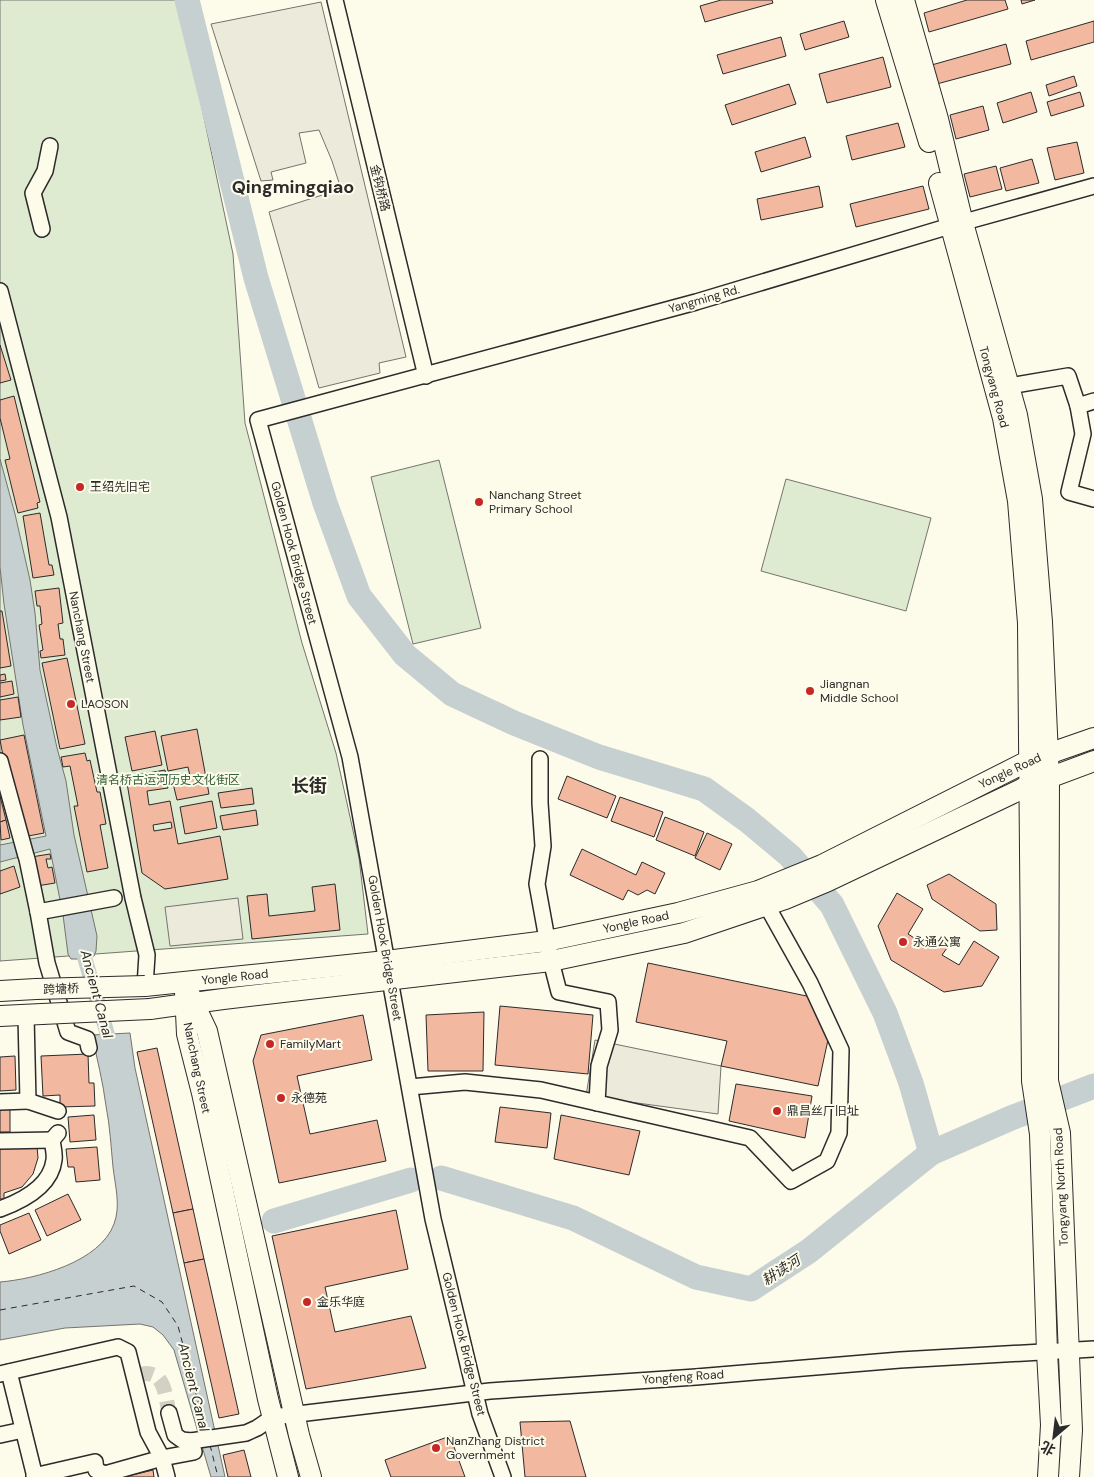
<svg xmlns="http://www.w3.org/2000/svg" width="1094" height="1477" viewBox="0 0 1094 1477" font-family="'DM Sans','Noto Sans SC',sans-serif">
<rect width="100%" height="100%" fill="#fdfbea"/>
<g fill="#deebd1" stroke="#74746e">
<polygon points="0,0 179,0 233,254 245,423 302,643 336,753 359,858 368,934 0,961"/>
<polygon points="439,460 481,628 413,644 371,477"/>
<polygon points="786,479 931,518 906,611 761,571"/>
</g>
<g fill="#eceadb" stroke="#74746e">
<polygon points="321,2 406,357 379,363 380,373 319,388 269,212 341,189 332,161 319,130 299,133 306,163 271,172 273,180 261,181 211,24"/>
<polygon points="238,898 243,939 170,946 165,907"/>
<polygon points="595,1040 721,1066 718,1114 586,1096"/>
</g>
<g fill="#c7d0d0" stroke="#74746e">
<polygon points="0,459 15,514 30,580 35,613 40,670 57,748 66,781 74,835 97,936 96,951 94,956 85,959 71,959 68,954 63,915 50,849 0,862 0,845 46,836 23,725 4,604 0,567"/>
<path d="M130,1033l5,35 90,409h-14l-37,-127 -11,-15 -10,-8 -13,-3 -75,4 -65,12v-58c36,-3 100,-20 114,-58 7,-18 1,-39 -1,-57 -2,-20 -3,-41 -7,-61 -3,-24 -9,-47 -14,-71z"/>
</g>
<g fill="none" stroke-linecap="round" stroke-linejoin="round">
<polyline stroke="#c7d0d0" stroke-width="15" points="83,940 85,959 113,1053"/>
<g stroke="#c7d0d0" stroke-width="25">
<polyline points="187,0 256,278 325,503 359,596 405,655 452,694 514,723 599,757 704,789 747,820 790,856 832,905 885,1013 911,1083 931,1153"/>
<polyline points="441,1178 573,1218 696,1277 751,1289 809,1251 931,1153 1011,1118 1094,1086"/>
<polyline points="274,1221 411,1180"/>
</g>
<g stroke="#2b2b2b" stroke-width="1" stroke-dasharray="6 5" stroke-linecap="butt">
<polyline points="0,1310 134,1286 162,1302 178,1326 206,1432"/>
<polyline points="210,1445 218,1477"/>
</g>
</g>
<g fill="#f2b8a0" stroke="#2b2b2b" fill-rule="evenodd">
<polygon points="721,0 772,0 773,3 705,22 700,6"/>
<polygon points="967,0 1005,0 1008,9 929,32 924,13"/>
<polygon points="1021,0 1035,0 1022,4"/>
<polygon points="844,21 849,37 805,50 800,34"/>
<polygon points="1094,21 1094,42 1031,60 1026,41"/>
<polygon points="781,37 786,56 723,74 717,55"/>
<polygon points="1006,44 1011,64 933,85 928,66"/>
<polygon points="883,57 891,87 827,103 819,74"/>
<polygon points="1074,76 1077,86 1049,96 1046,85"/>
<polygon points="789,84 796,104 732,125 725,105"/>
<polygon points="1031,92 1037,112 1003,123 997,103"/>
<polygon points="1080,92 1084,106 1051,116 1047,102"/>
<polygon points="983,106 989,130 956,139 950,115"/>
<polygon points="898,123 905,147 852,160 846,136"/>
<polygon points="805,137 811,157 761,172 755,152"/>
<polygon points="1077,142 1084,173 1055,180 1047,148"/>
<polygon points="1032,159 1039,183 1006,191 1000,168"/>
<polygon points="996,166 1002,189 970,197 964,174"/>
<polygon points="819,186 823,207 761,220 757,199"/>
<polygon points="923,186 929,209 856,227 850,204"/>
<polygon points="0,345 11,380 0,383"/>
<polygon points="14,396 40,502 37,503 38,508 18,513 5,460 10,459 0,418 0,400"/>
<polygon points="40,513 49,565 52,565 54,575 33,578 23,516"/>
<polygon points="59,588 63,623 58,624 60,639 63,639 65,655 41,658 40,651 43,650 39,625 42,624 40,606 37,606 35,591"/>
<polygon points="0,611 2,611 11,666 0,668"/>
<polygon points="67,658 85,744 60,749 42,663"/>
<polygon points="5,674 6,680 0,681 0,675"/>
<polygon points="12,681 14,694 0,697 0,683"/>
<polygon points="18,697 21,717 0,720 0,700"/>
<polygon points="197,729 209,794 177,800 172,779 190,776 188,767 168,771 161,736"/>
<polygon points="155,731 162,765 132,771 125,737"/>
<polygon points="24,735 44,833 23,837 7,776 0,740"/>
<polygon points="85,753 87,761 90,760 97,792 100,792 106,824 100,825 108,868 87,872 74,806 78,806 70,766 63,767 61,757"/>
<path d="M165,770l3,18 -21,3 2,14 21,-4 8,43 42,-8 8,43 -63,10 -23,-16 -16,-96zM171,822l1,6 -18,3 -1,-6z"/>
<polygon points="567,776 616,796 607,818 558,799"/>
<polygon points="252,788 254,804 221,808 218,793"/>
<polygon points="0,796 6,820 0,822"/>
<polygon points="620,797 663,812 654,837 611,821"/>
<polygon points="212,801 217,828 185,834 180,807"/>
<polygon points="256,810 258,825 223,830 220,816"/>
<polygon points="665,817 704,832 695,856 656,840"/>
<polygon points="6,820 10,838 1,840 0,822"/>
<polygon points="707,833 732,844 720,870 695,858"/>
<polygon points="582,849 636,875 642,862 665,873 655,894 647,890 638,895 628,890 623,900 570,875"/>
<polygon points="50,854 51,859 46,859 48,868 52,867 55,883 37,886 31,857"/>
<polygon points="14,866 20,887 0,894 0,871"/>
<polygon points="949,874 996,904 997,930 980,931 932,899 927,885"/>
<polygon points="335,884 340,930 252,939 247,896 267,894 269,916 315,911 312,887"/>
<polygon points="897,893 923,909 908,934 922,943 926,936 947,948 942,955 959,965 974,941 999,957 982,986 944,992 891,960 878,926"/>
<polygon points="648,963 821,999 831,1026 818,1086 721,1066 727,1041 636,1022"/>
<polygon points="500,1006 593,1015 588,1074 495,1065"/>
<polygon points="484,1012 483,1071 428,1071 426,1015"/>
<polygon points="363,1015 372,1060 297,1076 310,1134 377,1120 386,1161 279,1183 253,1061 261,1035"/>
<polygon points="157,1048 193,1209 173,1213 137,1052"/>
<polygon points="88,1054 89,1083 94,1083 95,1106 60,1107 60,1095 43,1096 41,1056"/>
<polygon points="15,1056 16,1090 0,1091 0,1057"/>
<polygon points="736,1084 812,1096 805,1138 729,1121"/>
<polygon points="10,1107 10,1132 0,1132 0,1108"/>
<polygon points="500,1107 551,1113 547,1148 495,1142"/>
<polygon points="94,1115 96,1140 70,1142 68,1117"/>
<polygon points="561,1115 640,1131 629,1175 554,1159"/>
<polygon points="37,1146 38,1158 33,1174 22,1187 4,1193 4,1199 0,1199 0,1147"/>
<polygon points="97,1147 100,1180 76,1182 74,1167 68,1167 66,1149"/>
<polygon points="68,1194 81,1220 47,1236 35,1210"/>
<polygon points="193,1209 204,1259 184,1263 173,1213"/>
<polygon points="396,1210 408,1269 325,1287 335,1332 411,1316 426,1368 306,1389 272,1236"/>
<polygon points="29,1213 41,1240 9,1254 0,1231 0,1225"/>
<polygon points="204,1259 239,1414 219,1418 184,1263"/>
<polygon points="570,1421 586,1477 525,1477 520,1422"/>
<polygon points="450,1436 465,1477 391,1477 385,1460"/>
<polygon points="244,1450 251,1477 228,1477 223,1455"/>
<polygon points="153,1470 154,1477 124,1477"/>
</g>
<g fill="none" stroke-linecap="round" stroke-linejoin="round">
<path stroke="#d3d1c4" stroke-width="15" stroke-dasharray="15 8" stroke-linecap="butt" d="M138,1375c27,-8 27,20 31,38"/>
<g stroke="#2b2b2b" stroke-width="18">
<g id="minor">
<polyline points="335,0 426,376"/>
<polyline points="42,229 33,193 45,171 50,146"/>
<polyline points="0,291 59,517 133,898 147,955 145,986"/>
<polyline points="1009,386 1068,376 1078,406 1094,401"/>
<polyline points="1078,406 1083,434 1069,492 1094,499"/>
<polyline points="540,759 540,803 543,846 537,884 551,961 559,992 608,1002 610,1030 599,1066 597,1103"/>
<polyline points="0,761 26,856"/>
<polyline points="27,859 38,912 114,898"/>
<polyline points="38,912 47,963 68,1032 87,1039 89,1048"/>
<polyline points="26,1016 28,1101 58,1111"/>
<polyline points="410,1087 465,1082 541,1090 750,1138 791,1181 827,1161 839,1133 841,1050 810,983 767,906"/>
<polyline points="0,1102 28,1101"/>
<polyline points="0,1141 52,1140"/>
<path d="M0,1209c22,-8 51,-23 54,-49 1,-6 -1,-13 -2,-20l6,-7"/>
<polyline points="9,1372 35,1477"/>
<polyline points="0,1374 118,1347 128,1352 148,1432 162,1458 167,1477"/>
<polyline points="169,1413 175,1435 182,1440 191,1441 246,1433 257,1428 273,1417 490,1391 696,1377 900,1360 1094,1349"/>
<polyline points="0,1435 23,1430"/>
<polyline points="34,1476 95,1462 96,1470 105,1474"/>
<polyline points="106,1477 105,1474 162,1458 194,1452 191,1441"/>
<polyline points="503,1477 480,1414 433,1219 350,757 258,420 696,302 950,226 1094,186"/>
</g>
</g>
<g stroke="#2b2b2b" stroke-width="22">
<g id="major">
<polyline points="886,0 929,142"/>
<polyline points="904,0 938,119 963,223 1017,415 1032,499 1042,622 1049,778 1048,1081 1060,1133 1072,1430 1069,1477"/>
<polyline points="939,183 1003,418 1018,501 1028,623 1032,1081 1040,1134 1047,1352 1051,1425 1048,1477"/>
<polyline points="145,986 386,961 547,941 678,913 758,891 822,865 1028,761 1094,738"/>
<polyline points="0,991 36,989"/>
<polyline points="185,992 187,1034 202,1093 268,1399 288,1477"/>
<polyline points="189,993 207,1031 299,1435 311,1477"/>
<polyline points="150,1009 223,999 551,961 684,933 785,899 828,881 1030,785 1094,761"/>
<polyline points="0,1016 42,1014"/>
</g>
</g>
<use href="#minor" stroke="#fdfbea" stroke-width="15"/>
<use href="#major" stroke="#fdfbea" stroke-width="20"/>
<g stroke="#2b2b2b" stroke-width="22" stroke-linecap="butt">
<g id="major-bridge">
<polyline points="36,989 145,986"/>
<polyline points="42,1014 150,1009"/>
</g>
</g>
<use href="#major-bridge" stroke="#fdfbea" stroke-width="20"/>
</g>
<g fill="#c62828" stroke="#fdfbea" stroke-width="2">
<circle cx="80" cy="487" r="5"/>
<circle cx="479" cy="502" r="5"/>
<circle cx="810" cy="691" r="5"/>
<circle cx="71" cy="704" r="5"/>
<circle cx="903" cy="942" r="5"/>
<circle cx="270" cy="1044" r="5"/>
<circle cx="281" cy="1098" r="5"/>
<circle cx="777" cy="1111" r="5"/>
<circle cx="307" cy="1302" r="5"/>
<circle cx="436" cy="1448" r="5"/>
</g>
<g text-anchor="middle" stroke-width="4" stroke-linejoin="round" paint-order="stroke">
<g font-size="12" fill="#2b2b2b" stroke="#fdfbea">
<text transform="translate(380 188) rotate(76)" y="4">金钩桥路</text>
<text transform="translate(704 299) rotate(-16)" y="4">Yangming Rd.</text>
<text transform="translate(994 387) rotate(75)" y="4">Tongyang Road</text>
<text transform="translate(294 553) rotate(75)" y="4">Golden Hook Bridge Street</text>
<text transform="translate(82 637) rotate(79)" y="4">Nanchang Street</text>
<text transform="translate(1010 771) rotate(-25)" y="4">Yongle Road</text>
<text transform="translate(636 922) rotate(-12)" y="4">Yongle Road</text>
<text transform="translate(385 948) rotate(80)" y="4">Golden Hook Bridge Street</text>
<text transform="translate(235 977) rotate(-6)" y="4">Yongle Road</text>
<text transform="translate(61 989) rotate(-2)" y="4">跨塘桥</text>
<text transform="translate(197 1068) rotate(78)" y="4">Nanchang Street</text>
<text transform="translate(1061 1187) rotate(-93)" y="4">Tongyang North Road</text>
<text transform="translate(464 1344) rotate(76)" y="4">Golden Hook Bridge Street</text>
<text transform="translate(683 1377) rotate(-4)" y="4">Yongfeng Road</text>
</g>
<g font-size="12" fill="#2b2b2b" stroke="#fdfbea" text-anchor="start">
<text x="90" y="491">王绍先旧宅</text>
<text x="489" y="499">Nanchang Street<tspan x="489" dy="14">Primary School</tspan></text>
<text x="820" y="688">Jiangnan<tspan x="820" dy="14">Middle School</tspan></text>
<text x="81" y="708">LAOSON</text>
<text x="913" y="946">永通公寓</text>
<text x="280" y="1048">FamilyMart</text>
<text x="291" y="1102">永德苑</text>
<text x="787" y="1115">鼎昌丝厂旧址</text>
<text x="317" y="1306">金乐华庭</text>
<text x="446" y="1445">NanZhang District<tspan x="446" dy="14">Government</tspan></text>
</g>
<g font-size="12" fill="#34623c" stroke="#fdfbea">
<text x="168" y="784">清名桥古运河历史文化街区</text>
</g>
<g font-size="14" font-style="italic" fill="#2b2b2b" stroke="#fdfbea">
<text transform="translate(97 994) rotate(75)" y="5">Ancient Canal</text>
<text transform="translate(781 1270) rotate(-33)" y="5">耕读河</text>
<text transform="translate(194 1387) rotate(76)" y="5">Ancient Canal</text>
</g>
<g font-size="18" font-weight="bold" fill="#2b2b2b" stroke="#fdfbea">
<text x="293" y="193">Qingmingqiao</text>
<text x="309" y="792">长街</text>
</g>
</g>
<g transform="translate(1054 1437) rotate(208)" stroke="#fdfbea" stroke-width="4" paint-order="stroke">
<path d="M0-4L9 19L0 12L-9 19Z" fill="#2b2b2b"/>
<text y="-8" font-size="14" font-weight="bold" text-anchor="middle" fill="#2b2b2b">北</text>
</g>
</svg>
